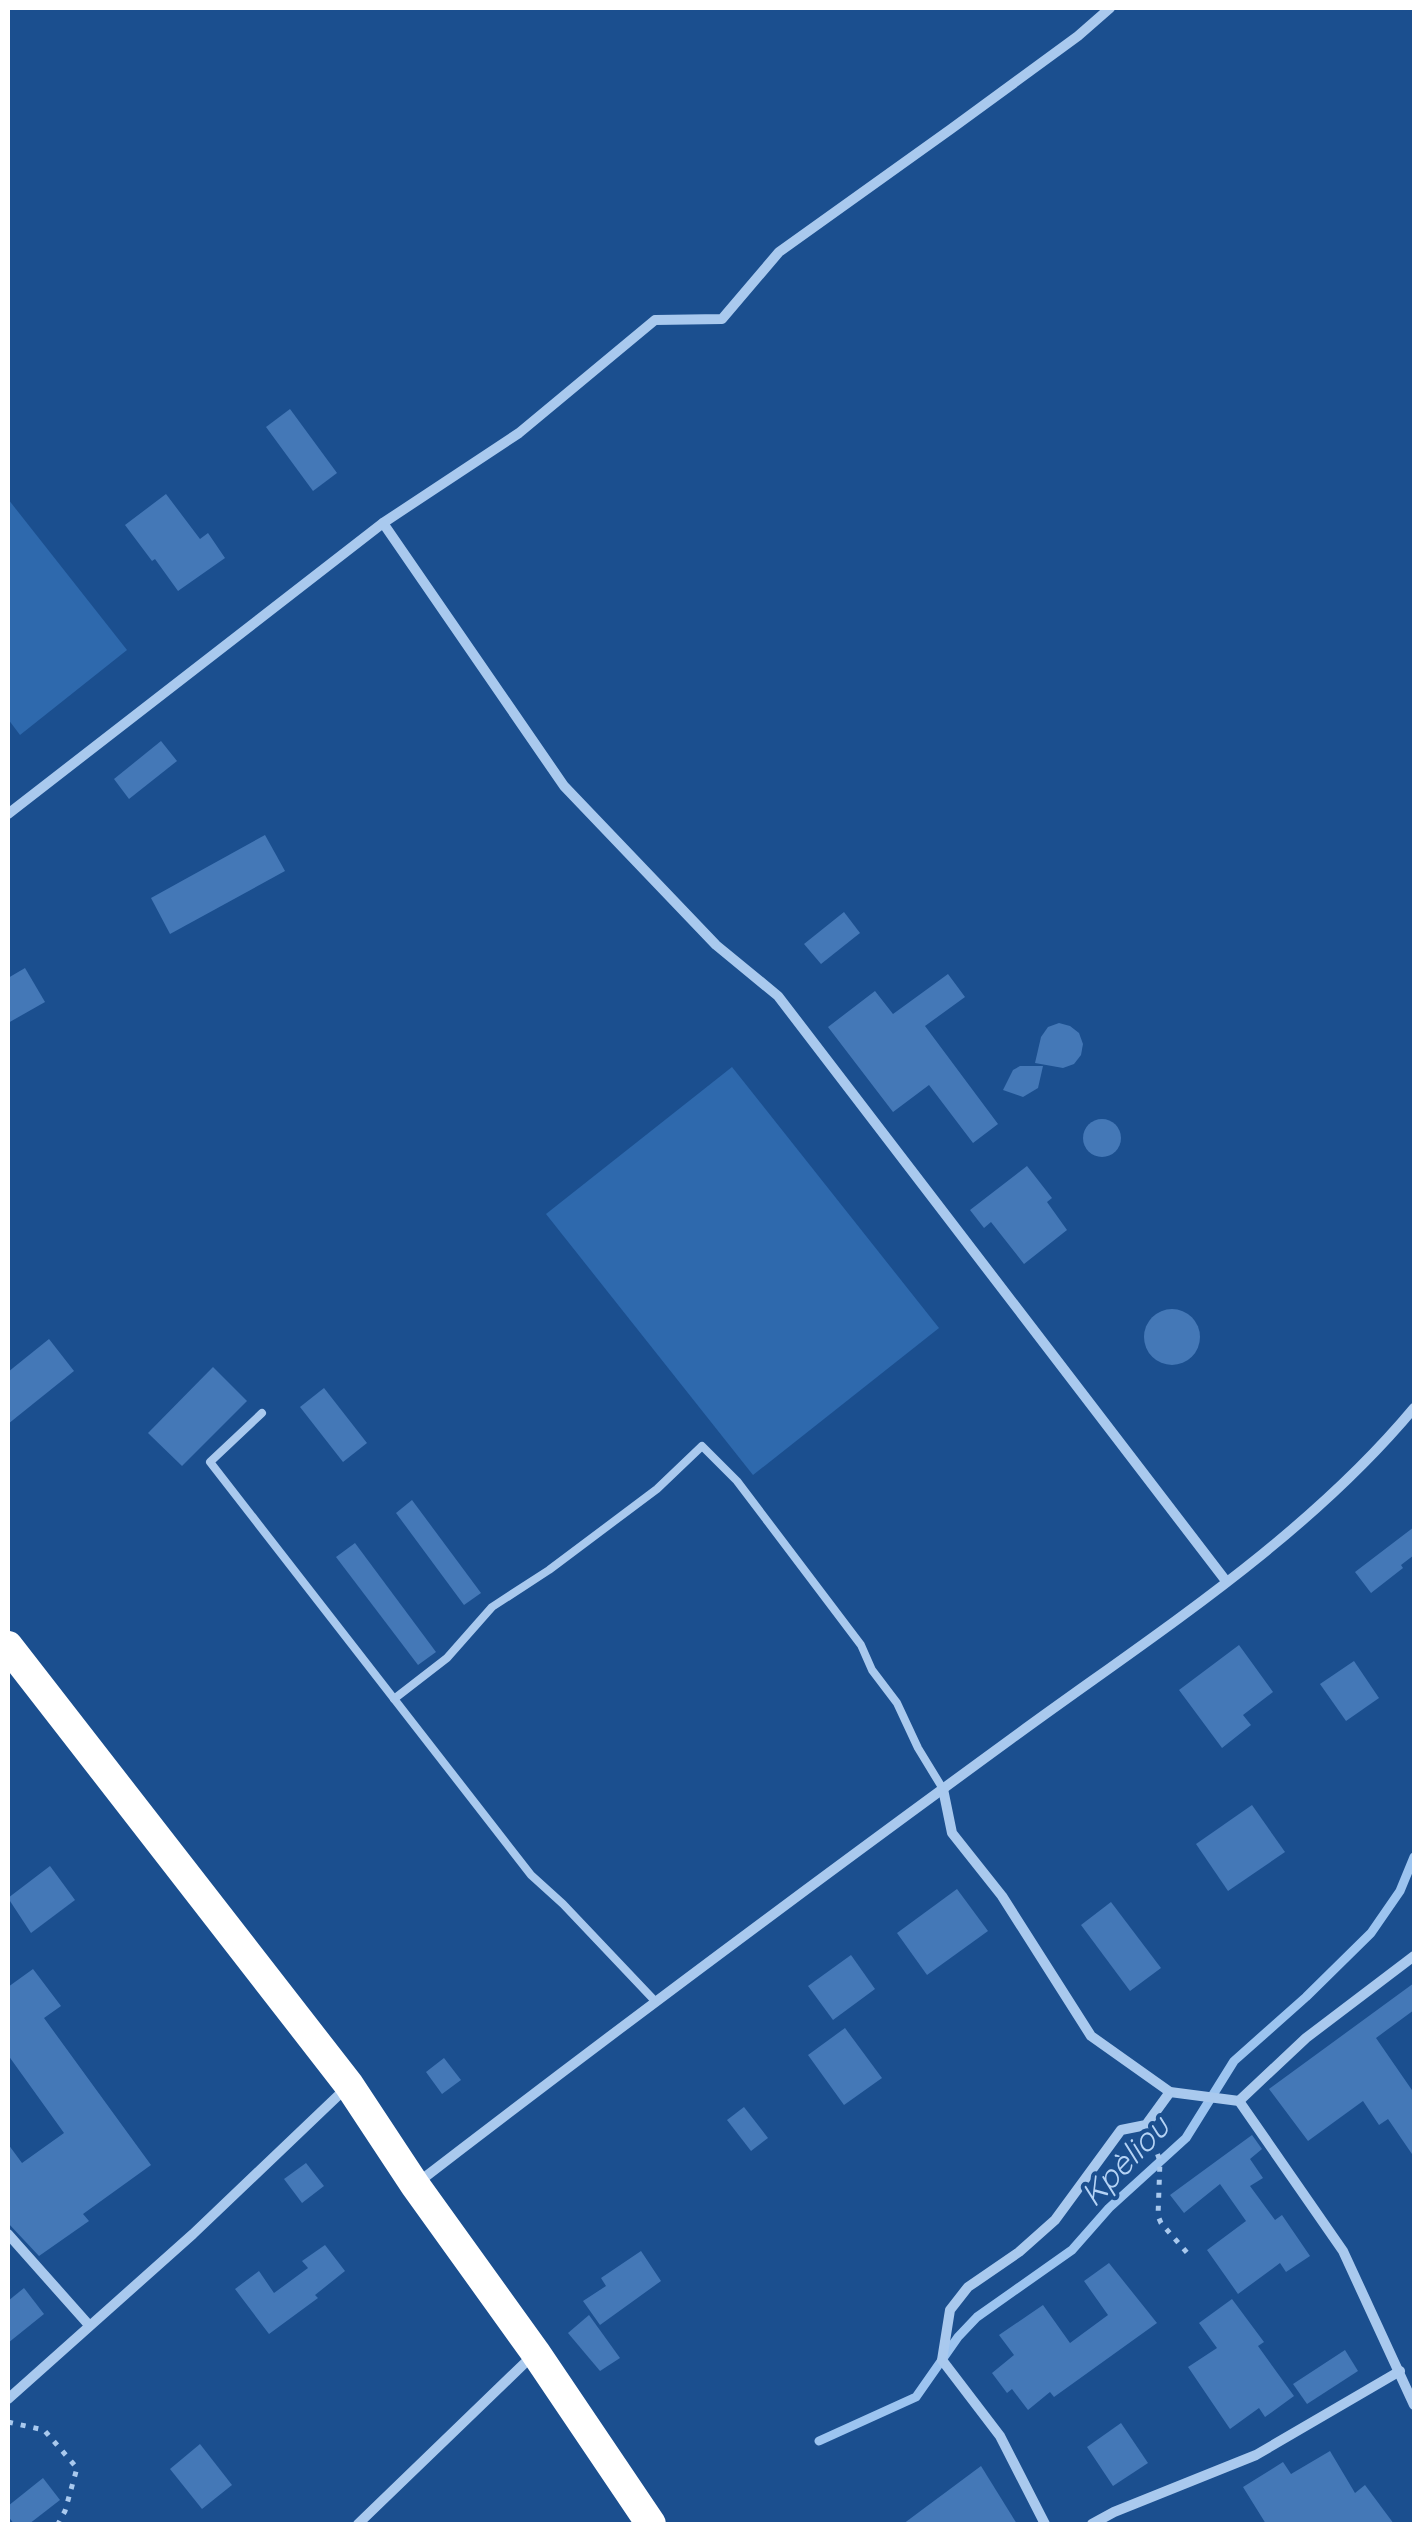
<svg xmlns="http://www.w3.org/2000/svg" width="1422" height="2532" viewBox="0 0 1422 2532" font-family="Quicksand,sans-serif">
<rect width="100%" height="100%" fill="#1b4f8f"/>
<g fill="#2e69ad">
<polygon points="8,499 127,650 20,735 8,719"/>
<polygon points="732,1067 939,1328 753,1475 546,1214"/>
</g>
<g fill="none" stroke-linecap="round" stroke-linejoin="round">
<polyline stroke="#9cc4f0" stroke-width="9" points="819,2441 916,2397 958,2337 977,2317 1072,2250 1109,2208 1186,2138 1234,2061 1306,1997 1371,1933 1400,1891 1414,1857"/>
</g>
<g fill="#4478b7">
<polygon points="290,409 337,473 313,491 266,427"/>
<polygon points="166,494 200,539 208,533 225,558 178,591 155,559 152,561 125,525"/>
<polygon points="161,741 177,761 129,799 114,779"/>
<polygon points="265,835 285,871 170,934 151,898"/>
<polygon points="844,912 860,933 821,964 804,944"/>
<polygon points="25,968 45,1002 8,1023 8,978"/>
<polygon points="948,974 965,997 925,1026 998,1124 973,1143 929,1085 893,1112 828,1027 875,991 893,1014"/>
<polygon points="1059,1023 1070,1026 1079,1033 1083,1044 1081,1055 1074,1064 1063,1068 1035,1063 1041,1037 1048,1027"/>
<polygon points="1020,1066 1043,1066 1038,1088 1023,1097 1003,1090 1013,1070"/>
<circle cx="1102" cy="1138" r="19"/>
<polygon points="1027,1166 1052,1198 1047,1202 1067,1230 1024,1264 991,1222 984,1228 970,1210"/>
<circle cx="1172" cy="1337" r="28"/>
<polygon points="49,1339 74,1371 8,1424 8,1372"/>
<polygon points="213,1367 247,1401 182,1466 148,1433"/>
<polygon points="324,1388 367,1443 343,1462 300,1407"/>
<polygon points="412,1500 481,1593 464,1605 396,1513"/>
<polygon points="1414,1527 1414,1555 1401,1565 1403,1568 1371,1593 1355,1572"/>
<polygon points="355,1543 436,1652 418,1665 336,1557"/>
<polygon points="1239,1645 1273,1692 1243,1715 1251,1725 1222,1748 1179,1690"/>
<polygon points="1354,1661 1379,1698 1346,1721 1320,1684"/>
<polygon points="1252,1805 1285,1852 1228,1891 1196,1844"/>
<polygon points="50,1866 75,1900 31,1933 8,1898"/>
<polygon points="957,1889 988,1931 927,1975 897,1933"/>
<polygon points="1111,1902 1161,1968 1130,1991 1081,1925"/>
<polygon points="851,1955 875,1989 833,2020 808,1986"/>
<polygon points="33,1969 61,2006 44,2018 151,2165 83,2214 89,2221 39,2256 8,2223 8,2144 22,2163 64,2133 8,2055 8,1987"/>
<polygon points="1414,1983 1414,2010 1376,2038 1414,2093 1414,2157 1388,2119 1379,2125 1363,2101 1308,2141 1269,2089"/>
<polygon points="845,2028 882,2078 844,2105 808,2055"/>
<polygon points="444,2058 461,2080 442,2094 426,2072"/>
<polygon points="744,2107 768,2138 751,2151 727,2120"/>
<polygon points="1252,2135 1262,2149 1250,2159 1263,2178 1250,2186 1275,2220 1282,2215 1310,2256 1286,2272 1280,2263 1238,2294 1207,2250 1246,2221 1220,2184 1184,2213 1170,2195"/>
<polygon points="306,2163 324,2186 302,2203 284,2179"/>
<polygon points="325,2245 345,2271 315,2295 318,2298 269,2334 235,2289 259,2271 274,2293 308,2268 302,2261"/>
<polygon points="641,2251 661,2281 600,2325 583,2301 606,2286 601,2278"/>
<polygon points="1109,2263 1157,2323 1054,2397 1050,2392 1028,2410 1012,2389 1007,2393 992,2373 1014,2355 999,2335 1043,2305 1070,2343 1108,2315 1084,2281"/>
<polygon points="24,2288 44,2314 8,2343 8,2301"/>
<polygon points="1232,2299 1264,2342 1258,2346 1294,2396 1265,2417 1259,2408 1230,2429 1188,2367 1217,2348 1199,2323"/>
<polygon points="589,2315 620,2358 600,2371 568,2333"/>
<polygon points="1345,2350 1358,2371 1307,2404 1293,2384"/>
<polygon points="1121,2423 1148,2463 1113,2486 1087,2447"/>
<polygon points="200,2444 232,2485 202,2509 170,2469"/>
<polygon points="1330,2451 1355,2493 1365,2485 1394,2524 1266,2524 1243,2487 1283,2462 1291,2474"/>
<polygon points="981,2466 1017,2524 903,2524"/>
<polygon points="43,2478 60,2500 29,2524 14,2524 8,2516 8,2506"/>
</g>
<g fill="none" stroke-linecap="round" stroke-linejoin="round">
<g stroke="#a9c9ee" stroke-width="5" stroke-dasharray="5 8" stroke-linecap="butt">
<polyline points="1153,2142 1160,2161 1158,2216 1161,2223 1189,2255"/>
<polyline points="8,2422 44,2430 77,2468 65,2511 58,2524"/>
</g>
<g stroke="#a9c9ee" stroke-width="8">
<polyline points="262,1413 210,1462 531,1875 563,1904 655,2001"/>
<polyline points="394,1699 447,1658 492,1607 549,1570 657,1489 702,1446 737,1481 861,1645 872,1670 897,1703 918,1748 943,1789"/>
</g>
<g stroke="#a9c9ee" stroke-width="10">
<polyline points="383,523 564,786 716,945 778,996 1226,1581"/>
<polyline points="8,814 383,523 519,433 655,320 722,319 779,252 951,129 1078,36 1110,8"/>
<polyline points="943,1789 952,1833 1002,1896 1091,2036 1170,2092 1239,2101 1343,2251 1414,2405"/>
<polyline points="1239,2101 1306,2038 1414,1956"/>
<path d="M416,2184c196,-151 395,-299 595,-445 139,-102 292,-198 403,-331"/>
<polyline points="8,2234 88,2324"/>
<polyline points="8,2399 193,2234 345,2089"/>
<polyline points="358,2524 531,2357"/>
<polyline points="1045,2524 1000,2436 942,2360 950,2310 968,2287 1019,2252 1055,2220 1121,2130 1146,2125 1170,2092"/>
<polyline points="1092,2524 1114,2512 1256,2455 1400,2371"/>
</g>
<polyline stroke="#fff" stroke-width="30" points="8,1646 349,2085 415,2185 535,2352 651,2524"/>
</g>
<g text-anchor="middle" stroke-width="8" stroke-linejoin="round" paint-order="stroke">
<g font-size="32" font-style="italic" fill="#b5d3f5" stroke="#1b4f8f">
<text transform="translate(1125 2161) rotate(-46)" y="11">Kpèliou</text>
</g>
</g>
<rect width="1422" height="2532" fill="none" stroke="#ffffff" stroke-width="20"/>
</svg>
